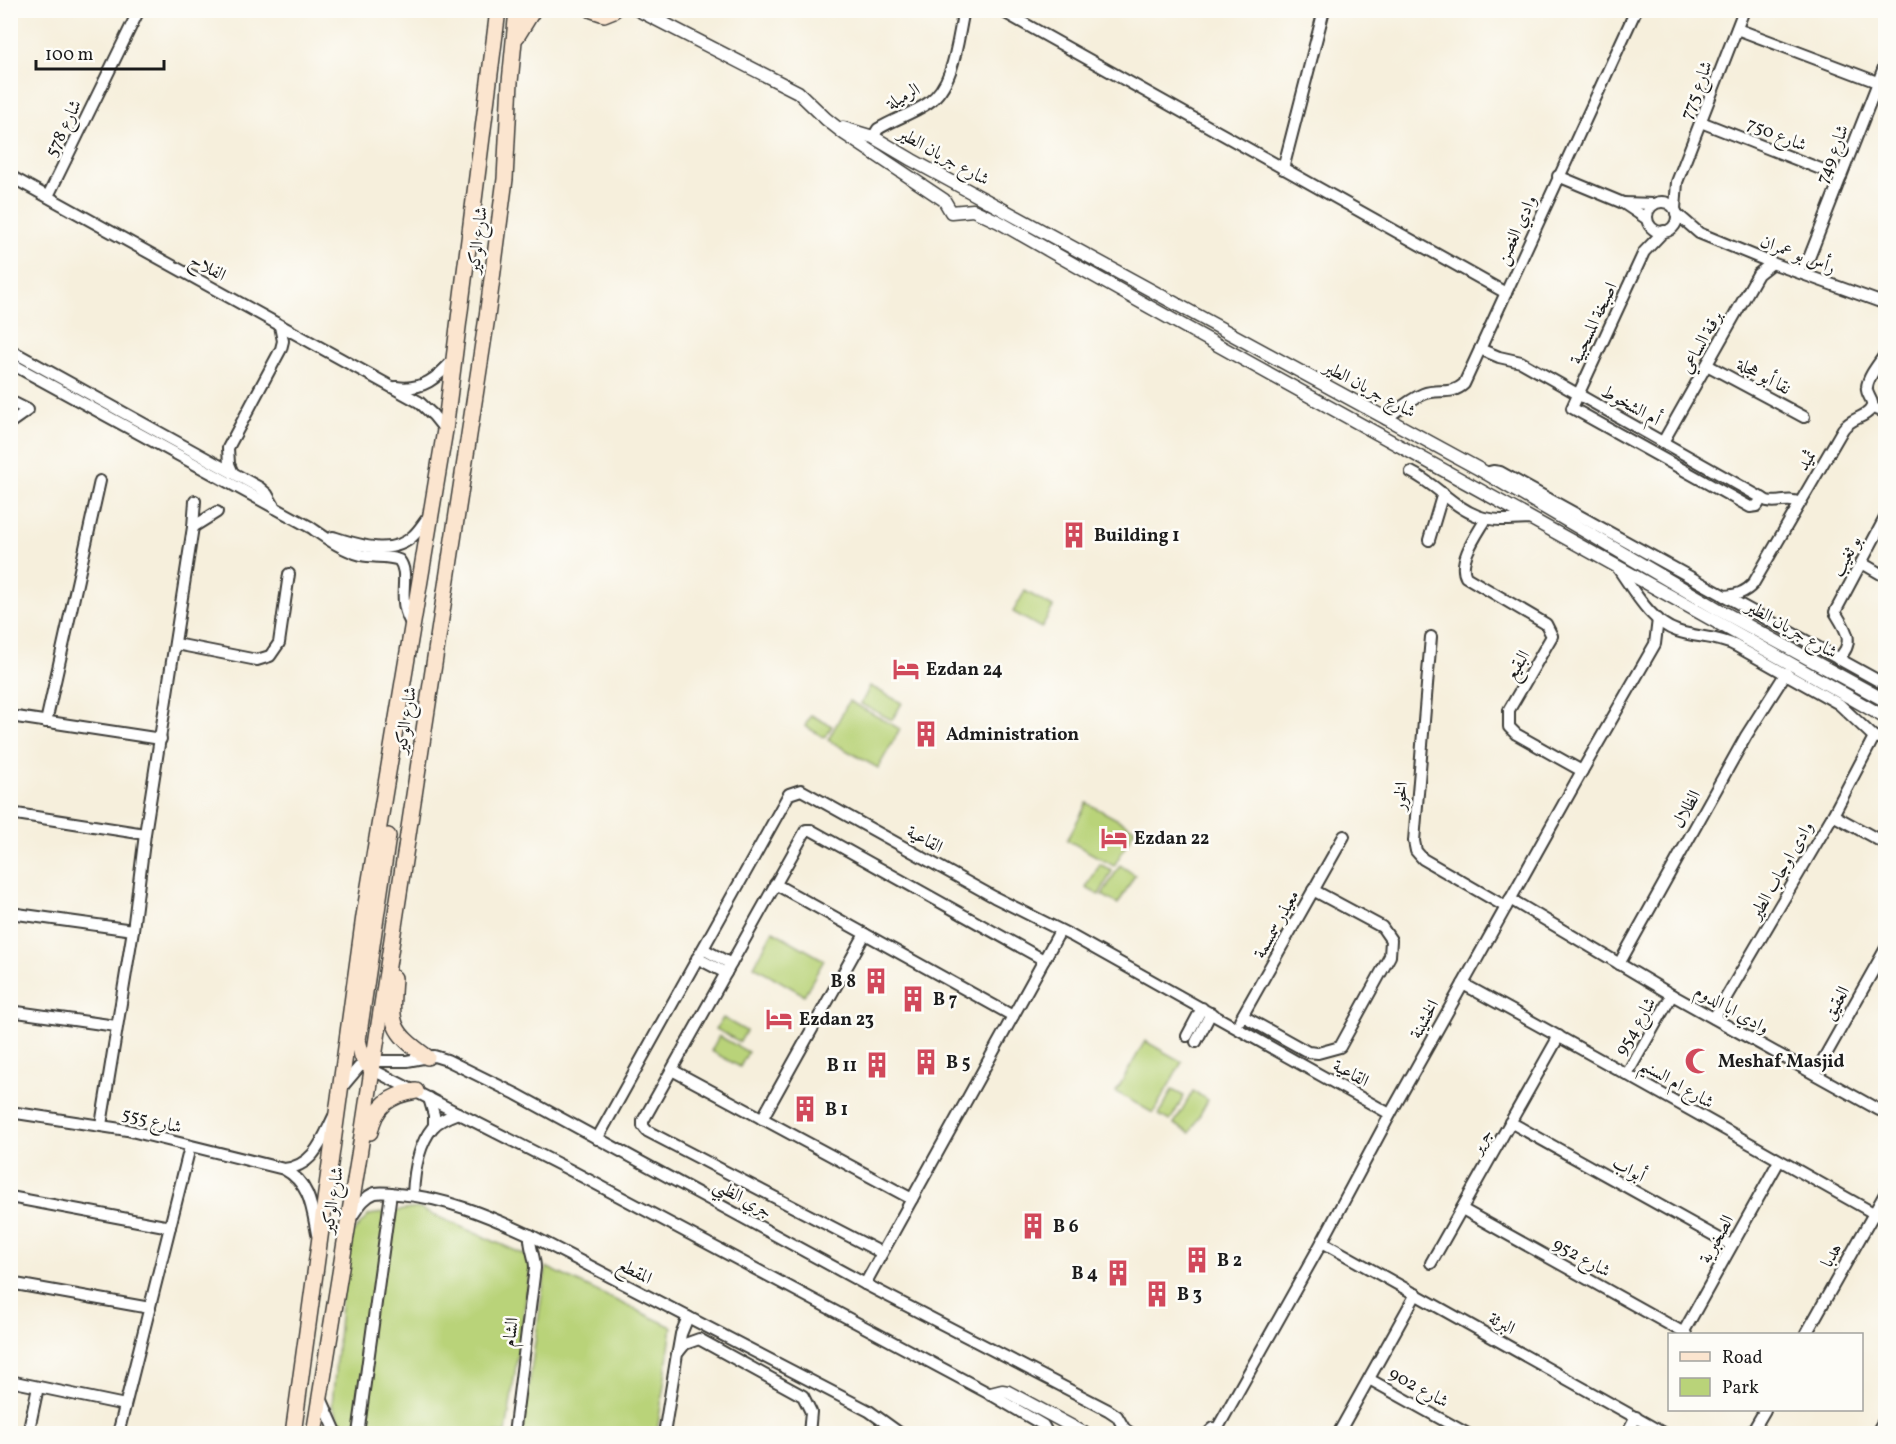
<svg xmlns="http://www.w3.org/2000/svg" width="1896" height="1444" viewBox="0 0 1896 1444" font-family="Vollkorn,Amiri,serif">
<rect width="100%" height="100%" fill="#fdfcf7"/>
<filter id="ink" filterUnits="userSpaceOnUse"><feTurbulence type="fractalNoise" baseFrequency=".0167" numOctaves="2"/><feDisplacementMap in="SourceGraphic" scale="12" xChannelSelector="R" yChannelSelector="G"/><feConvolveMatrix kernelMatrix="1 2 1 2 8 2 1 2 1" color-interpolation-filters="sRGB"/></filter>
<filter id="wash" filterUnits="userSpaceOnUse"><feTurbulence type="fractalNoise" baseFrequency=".008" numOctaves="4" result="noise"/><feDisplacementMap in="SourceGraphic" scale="24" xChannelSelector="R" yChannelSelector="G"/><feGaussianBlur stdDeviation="1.35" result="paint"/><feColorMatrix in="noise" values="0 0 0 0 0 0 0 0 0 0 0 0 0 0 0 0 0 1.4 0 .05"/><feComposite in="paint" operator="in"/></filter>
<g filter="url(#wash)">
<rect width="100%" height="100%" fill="#f6efdc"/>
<g fill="#b9d379" stroke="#6a784a" stroke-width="1.5">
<polygon points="1025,591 1053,607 1041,628 1013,612"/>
<polygon points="870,686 902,703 892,720 861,704"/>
<polygon points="849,701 900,729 878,768 828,740"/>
<polygon points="811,715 832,726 825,738 805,726"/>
<polygon points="1087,803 1135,829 1114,866 1067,840"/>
<polygon points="1100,864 1112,871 1099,895 1086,888"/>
<polygon points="1120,865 1135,875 1118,904 1102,895"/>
<polygon points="773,931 824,960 804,995 754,966"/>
<polygon points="723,1018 746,1031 740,1042 716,1029"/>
<polygon points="719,1036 748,1052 740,1067 711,1051"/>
<polygon points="1145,1041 1182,1062 1153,1113 1116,1092"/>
<polygon points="1172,1090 1184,1096 1170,1121 1159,1115"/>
<polygon points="1193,1091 1208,1100 1190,1133 1174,1124"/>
<polygon points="418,1208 532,1258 506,1433 346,1433 332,1405 347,1239 369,1215"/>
<polygon points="546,1267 672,1327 657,1433 522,1433"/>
</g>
</g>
<g filter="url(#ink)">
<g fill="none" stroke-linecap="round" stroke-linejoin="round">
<g stroke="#3d3c39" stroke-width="14">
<g id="minor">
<polyline points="1000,10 1506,293"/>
<polyline points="1737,29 1877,82"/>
<polyline points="1701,122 1841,177"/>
<path d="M873,137l5,-8c16,-10 34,-15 50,-26 27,-19 29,-62 36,-93"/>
<polyline points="1283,169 1324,10"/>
<polyline points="10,176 419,402 433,415 445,430"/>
<polyline points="1558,176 1623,203 1647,219"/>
<polyline points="48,196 139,10"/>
<circle cx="1662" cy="217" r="15"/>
<polyline points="1623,203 1654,204"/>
<polyline points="1675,209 1677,182 1744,10"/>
<polyline points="1676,213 1699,233 1772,263 1886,304"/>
<polyline points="1664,231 1644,252 1572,408 1750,507 1757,506 1762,498"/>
<polyline points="1791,269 1801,265 1809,258 1886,62"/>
<path d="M1480,349l19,8 22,5 246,139c12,3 21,-4 33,2"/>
<polyline points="10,350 260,488 267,494 275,508"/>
<path d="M10,363l300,164c16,11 32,23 51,28 12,3 27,0 38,5 13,16 -5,40 14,66"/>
<polyline points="1707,365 1804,417"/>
<path d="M396,387c27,4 41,-9 58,-28"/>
<polyline points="10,401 28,410 11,422"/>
<polyline points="1872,408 1886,412"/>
<path d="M1386,419c12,-9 24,-20 37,-25 15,-6 28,2 41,-10l172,-374"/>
<polyline points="1663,442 1758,274 1772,263"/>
<polyline points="232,471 229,464 228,448 281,349 283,341 280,326"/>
<path d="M1411,472c25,12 42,35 67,44 16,6 35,4 52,3"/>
<polyline points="1485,473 1493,471 1500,472 1886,685"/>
<path d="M1486,519c-8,14 -29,42 -20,58l80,47 6,12 -43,74v17l7,7 66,37"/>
<polyline points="193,527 217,512"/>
<path d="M333,537c25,8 60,20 81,-2 6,-6 10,-13 15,-19"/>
<polyline points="1429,540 1443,493"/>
<polyline points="1867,566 1886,577"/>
<path d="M1617,567c16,22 33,55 60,64 20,7 40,5 59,15l103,58 35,33 12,2"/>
<path d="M1724,596c12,-1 21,-3 29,-12l90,-155c8,-11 21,-11 27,-19 7,-9 -5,-14 -3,-23 1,-11 13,-25 19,-34"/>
<polyline points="1431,637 1414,841 1416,851 1423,859 1506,907"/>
<polyline points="176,644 257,660 270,656 279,643 289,574"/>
<path d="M1838,659c18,-17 8,-29 -3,-47l51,-96"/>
<polyline points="10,716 161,739"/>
<polyline points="46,722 100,481"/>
<polyline points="10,813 145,834"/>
<polyline points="1833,815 1886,844"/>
<polyline points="775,884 1013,1016"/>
<polyline points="1510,899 1672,995 1879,1110"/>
<polyline points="10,913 133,930"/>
<polyline points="703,949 731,964"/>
<polyline points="697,958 726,973"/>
<polyline points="1619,964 1746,736 1786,673"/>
<path d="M1463,984c142,77 282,157 423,236"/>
<polyline points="10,1011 116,1026"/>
<polyline points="1243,1016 1308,1052 1318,1053 1340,1047 1390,956 1391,940 1382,927 1313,890"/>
<polyline points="1714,1018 1833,815 1874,737"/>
<polyline points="1240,1020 1344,836"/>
<polyline points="1187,1036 1202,1008"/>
<polyline points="1196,1042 1211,1013"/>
<polyline points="371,1069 570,1170 990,1394 1043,1425 1048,1434"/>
<polyline points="672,1070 912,1199"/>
<polyline points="1627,1074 1672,995"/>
<polyline points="1815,1074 1886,948"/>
<polyline points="343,1086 359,1067 372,1061 407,1061 434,1056 447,1060 516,1094 865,1284 1108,1410 1117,1416 1125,1430"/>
<polyline points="429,1098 434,1115 434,1126"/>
<path d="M10,1112l117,18 157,39c26,14 28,39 33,65"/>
<polyline points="762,1119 865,934"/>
<polyline points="1510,1122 1731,1245"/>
<polyline points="101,1125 133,930 145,834 193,527 195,501"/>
<polyline points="597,1139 789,794 801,790 994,897 1072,936 1390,1114"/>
<path d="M284,1169c30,-3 38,-29 50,-53"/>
<path d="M413,1195c1,-23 5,-50 20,-68 6,-7 17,-11 25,-14"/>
<polyline points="10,1197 170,1227"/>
<polyline points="1462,1209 1686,1334"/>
<path d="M350,1219c7,-9 13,-22 25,-26 7,-1 16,0 23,1 46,3 91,22 132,41l339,176 32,23"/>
<polyline points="1322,1242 1665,1434"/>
<polyline points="882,1253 647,1131 643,1126 643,1121 806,830 811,830 1044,960"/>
<polyline points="1431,1263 1559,1036"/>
<polyline points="10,1283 150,1308"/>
<polyline points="865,1284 1060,931"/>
<polyline points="1683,1333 1779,1161"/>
<polyline points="1806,1334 1886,1192"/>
<polyline points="678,1351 681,1334 688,1317"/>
<polyline points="1369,1379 1468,1434"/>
<polyline points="10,1381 125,1405"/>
<polyline points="321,1398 337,1434"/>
<polyline points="1216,1431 1322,1242 1392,1111 1582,771 1655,644 1658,619"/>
<polyline points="28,1434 38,1387"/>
<polyline points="118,1434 190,1147"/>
<polyline points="358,1434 391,1193"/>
<path d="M514,1434l21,-166c0,-12 -6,-21 -5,-33"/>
<polyline points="664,1434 677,1354 685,1344 699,1339 803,1396 811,1412 809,1434"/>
<polyline points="1338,1434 1416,1294"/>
<polyline points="1627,1434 1636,1417"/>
<polyline points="1751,1434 1765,1410"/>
<polyline points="1876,1434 1886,1417"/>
</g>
</g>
<g stroke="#3d3c39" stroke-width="15">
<g id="tertiary">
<path d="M638,10l160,82 28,27 19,15 99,66 7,12 22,-2 26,12c294,168 593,327 887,496"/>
<polyline points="843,128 873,137 912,160 1479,469 1721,611 1886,701"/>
<polyline points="990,1394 1002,1391 1008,1392 1086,1434"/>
<polyline points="1125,1430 1131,1434"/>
<polyline points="1208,1434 1213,1429"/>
</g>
</g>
<g stroke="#3d3c39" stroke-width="18">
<g id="secondary">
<polyline points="592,10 604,14 614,10"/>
<polyline points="517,36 533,10"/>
<path d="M394,978c-3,45 -5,52 33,79"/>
<polyline points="371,1069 362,1056 358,1040 388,836"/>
<path d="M370,1132c5,-26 20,-37 46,-41"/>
<polyline points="293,1434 364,916 445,430 498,10"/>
<polyline points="314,1434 358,1162 487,317 505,179 510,82 517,10"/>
</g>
</g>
<use href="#minor" stroke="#fff" stroke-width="10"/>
<use href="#tertiary" stroke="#fff" stroke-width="12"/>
<use href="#secondary" stroke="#fbe5cf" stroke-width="15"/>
</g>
</g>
<defs>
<g id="building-bare" transform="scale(2.07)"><path d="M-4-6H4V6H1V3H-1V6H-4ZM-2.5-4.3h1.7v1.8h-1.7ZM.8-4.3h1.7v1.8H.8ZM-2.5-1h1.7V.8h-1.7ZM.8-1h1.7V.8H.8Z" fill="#d1495b" stroke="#fdfcf7" stroke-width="2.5" paint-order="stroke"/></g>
<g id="hotel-bare" transform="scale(2.07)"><path d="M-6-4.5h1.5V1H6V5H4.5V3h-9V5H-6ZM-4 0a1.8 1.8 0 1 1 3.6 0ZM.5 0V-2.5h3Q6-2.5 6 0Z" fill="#d1495b" stroke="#fdfcf7" stroke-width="2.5" paint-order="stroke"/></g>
<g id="mosque-bare" transform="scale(2.07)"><path d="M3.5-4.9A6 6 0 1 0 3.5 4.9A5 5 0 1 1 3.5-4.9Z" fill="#d1495b" stroke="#fdfcf7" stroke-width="2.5" paint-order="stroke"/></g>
</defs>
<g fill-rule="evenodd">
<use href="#building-bare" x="1074" y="535"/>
<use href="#hotel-bare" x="906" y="669"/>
<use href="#building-bare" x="926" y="734"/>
<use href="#hotel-bare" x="1114" y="838"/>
<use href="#building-bare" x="876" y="981"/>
<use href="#building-bare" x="913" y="999"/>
<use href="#hotel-bare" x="779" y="1019"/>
<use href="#mosque-bare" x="1698" y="1061"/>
<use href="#building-bare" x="926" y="1062"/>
<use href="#building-bare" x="877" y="1065"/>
<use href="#building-bare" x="805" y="1109"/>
<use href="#building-bare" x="1033" y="1226"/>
<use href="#building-bare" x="1197" y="1260"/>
<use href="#building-bare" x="1118" y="1273"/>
<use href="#building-bare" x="1157" y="1294"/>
</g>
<g text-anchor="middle" stroke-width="5" stroke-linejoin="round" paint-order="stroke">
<g font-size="18" fill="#1c1c1c" stroke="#fdfcf7">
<text transform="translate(1696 90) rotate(-69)" y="6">شارع 775</text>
<text transform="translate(903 96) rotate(-29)" y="6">الرميلة</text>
<text transform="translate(63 128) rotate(-64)" y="6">شارع 578</text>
<text transform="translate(1777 134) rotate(22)" y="6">شارع 750</text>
<text transform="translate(1832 154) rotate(-69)" y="6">شارع 749</text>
<text transform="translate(944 156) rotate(29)" y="6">شارع جريان الطير</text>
<text transform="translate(1516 230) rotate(-66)" y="6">وادي الغصن</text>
<text transform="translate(477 240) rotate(-83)" y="6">شارع الوكير</text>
<text transform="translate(1798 254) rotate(21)" y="6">رأس بو عمران</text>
<text transform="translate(208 267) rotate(29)" y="6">الفلاح</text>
<text transform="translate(1593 323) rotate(-65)" y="6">اصبخة المسحبية</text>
<text transform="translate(1701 342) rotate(-61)" y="6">برقـة الساعي</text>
<text transform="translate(1764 376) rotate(28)" y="6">نقا أبو هجلة</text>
<text transform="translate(1370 389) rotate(28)" y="6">شارع جريان الطير</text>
<text transform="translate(1631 405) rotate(29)" y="6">أم الشخوط</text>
<text transform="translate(1806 460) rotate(-60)" y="6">ثميد</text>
<text transform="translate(1846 556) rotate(-62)" y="6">بو ثغيب</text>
<text transform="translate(1792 629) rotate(29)" y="6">شارع جريان الطير</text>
<text transform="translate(1517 665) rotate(-59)" y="6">البقيع</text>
<text transform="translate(405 720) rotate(-81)" y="6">شارع الوكير</text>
<text transform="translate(1400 796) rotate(-85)" y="6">الخور</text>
<text transform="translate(1686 809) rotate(-61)" y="6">الظلال</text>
<text transform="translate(925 839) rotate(29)" y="6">القاعية</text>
<text transform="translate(1781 870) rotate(-60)" y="6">وادى اوجاب الطير</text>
<text transform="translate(1276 924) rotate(-61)" y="6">معيذر سمسمة</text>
<text transform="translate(1836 1003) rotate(-61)" y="6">العقيق</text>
<text transform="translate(1732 1009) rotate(29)" y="6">وادي ابا الدوم</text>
<text transform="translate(1424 1019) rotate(-61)" y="6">الخشينة</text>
<text transform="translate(1635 1026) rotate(-60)" y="6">شارع 954</text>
<text transform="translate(1351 1073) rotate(29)" y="6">القاعية</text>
<text transform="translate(1677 1083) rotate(30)" y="6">شارع ام السنيم</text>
<text transform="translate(152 1120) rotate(14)" y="6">شارع 555</text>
<text transform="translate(1481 1141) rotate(-61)" y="6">جرير</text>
<text transform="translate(1629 1169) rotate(29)" y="6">أبواب</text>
<text transform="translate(743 1198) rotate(28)" y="6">جري الظبي</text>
<text transform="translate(332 1200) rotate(-81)" y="6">شارع الوكير</text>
<text transform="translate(1716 1239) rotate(-61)" y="6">الصخبرية</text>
<text transform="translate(1831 1255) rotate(-61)" y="6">هدبا</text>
<text transform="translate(1582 1257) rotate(29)" y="6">شارع 952</text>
<text transform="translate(635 1271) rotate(27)" y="6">المقطع</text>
<text transform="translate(1502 1323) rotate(29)" y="6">البرثة</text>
<text transform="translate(510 1332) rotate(-83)" y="6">الشام</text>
<text transform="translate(1419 1387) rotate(29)" y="6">شارع 902</text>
</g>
<g font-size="18" font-weight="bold" fill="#1c1c1c" stroke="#fdfcf7" text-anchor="start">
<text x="1094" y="541">Building 1</text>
<text x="926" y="675">Ezdan 24</text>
<text x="946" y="740">Administration</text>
<text x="1134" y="844">Ezdan 22</text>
<text x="856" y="987" text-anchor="end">B 8</text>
<text x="933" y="1005">B 7</text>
<text x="799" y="1025">Ezdan 23</text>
<text x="1718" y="1067">Meshaf Masjid</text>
<text x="946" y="1068">B 5</text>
<text x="857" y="1071" text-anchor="end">B 11</text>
<text x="825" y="1115">B 1</text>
<text x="1053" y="1232">B 6</text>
<text x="1217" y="1266">B 2</text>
<text x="1098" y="1279" text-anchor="end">B 4</text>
<text x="1177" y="1300">B 3</text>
</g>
</g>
<rect width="1896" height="1444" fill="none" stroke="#fdfcf7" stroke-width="36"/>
<rect x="1668" y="1333" width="195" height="78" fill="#fdfcf7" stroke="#a3a29f" stroke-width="1.5"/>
<rect x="1680" y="1352" width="30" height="9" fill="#fbe5cf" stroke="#a3a29f" stroke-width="1.5"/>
<text x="1722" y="1363" font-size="18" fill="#1c1c1c">Road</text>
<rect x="1680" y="1378" width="30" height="18" fill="#b9d379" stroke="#a3a29f" stroke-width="1.5"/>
<text x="1722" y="1393" font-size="18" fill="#1c1c1c">Park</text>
<path d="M36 60v9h128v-9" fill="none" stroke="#1c1c1c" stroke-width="3"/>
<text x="45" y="60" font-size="18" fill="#1c1c1c" stroke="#fdfcf7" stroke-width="4.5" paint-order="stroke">100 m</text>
</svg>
